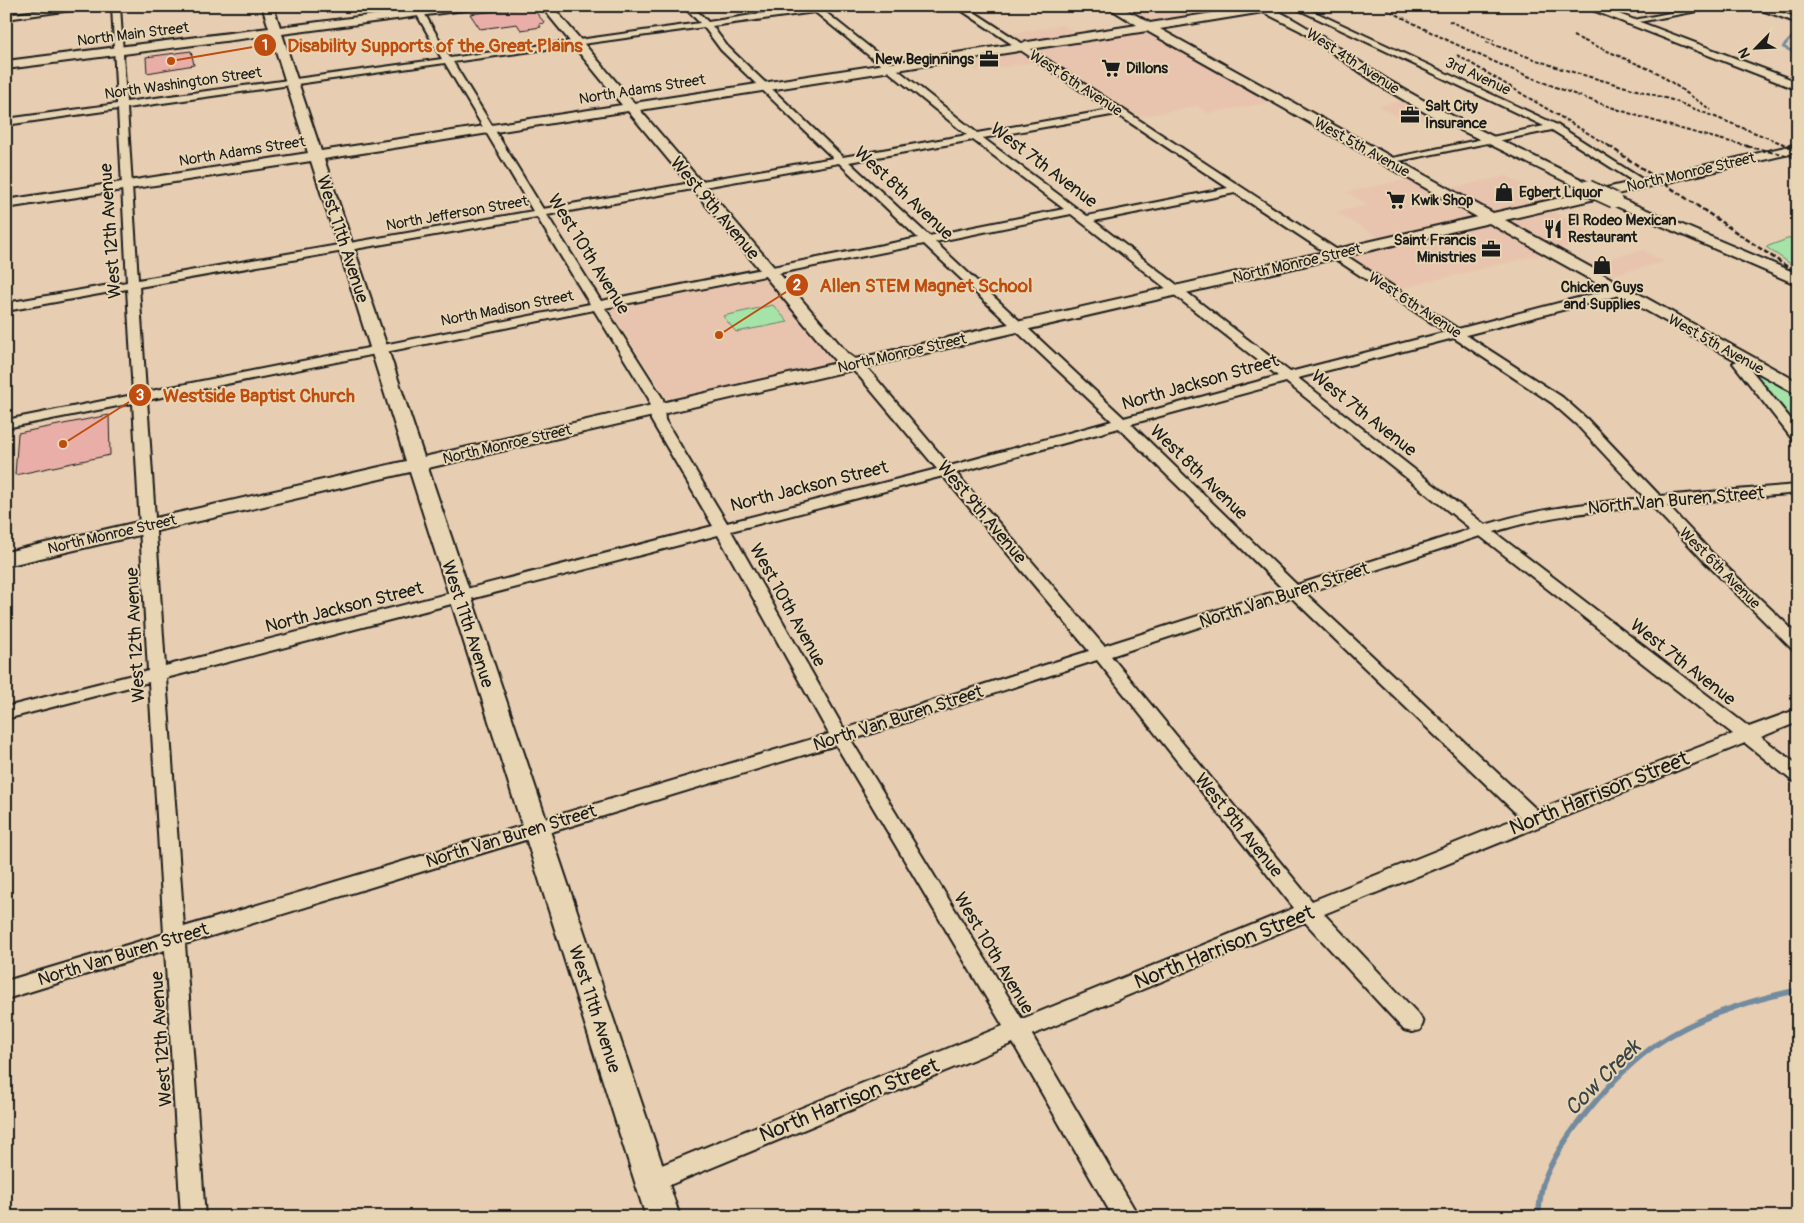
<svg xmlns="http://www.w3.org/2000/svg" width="1804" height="1223" viewBox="0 0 1804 1223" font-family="Pangolin,sans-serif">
<rect width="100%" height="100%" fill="#e7cdb1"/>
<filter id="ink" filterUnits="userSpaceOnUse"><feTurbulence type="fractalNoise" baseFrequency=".02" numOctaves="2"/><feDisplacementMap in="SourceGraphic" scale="10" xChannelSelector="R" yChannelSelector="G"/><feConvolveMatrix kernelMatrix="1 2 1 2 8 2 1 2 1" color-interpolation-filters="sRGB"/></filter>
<g filter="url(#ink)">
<g fill="#e8c4ae">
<polygon points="1168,6 1182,6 1201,16 1150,23 1131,12"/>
<polygon points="1063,25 1080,35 1027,43 1008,34"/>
<polygon points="1144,32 1190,55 1273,102 1208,113 1197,106 1136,117 1037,53 1036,49"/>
<polygon points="1013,51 1023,53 1036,62 976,71 959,59"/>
<polygon points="1406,100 1437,118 1411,123 1378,106"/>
<polygon points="1507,176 1550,200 1493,212 1446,189"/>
<polygon points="1410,179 1472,216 1468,219 1381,239 1336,212 1368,205 1347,192"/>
<polygon points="1550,210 1603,238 1558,249 1508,221"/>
<polygon points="1485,225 1495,226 1544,254 1397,289 1358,264 1354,257 1356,255"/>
<polygon points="1643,250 1664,262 1603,277 1581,265"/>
<polygon points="757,278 766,280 832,358 831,363 671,399 665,396 610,310"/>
</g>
<g fill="#a6e3a9" stroke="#618062">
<polygon points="1798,235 1798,269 1766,247"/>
<polygon points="773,305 788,322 736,332 723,316"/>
<polygon points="1756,375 1763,375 1798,395 1798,426"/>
</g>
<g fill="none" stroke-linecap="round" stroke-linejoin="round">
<g stroke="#728b9f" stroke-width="2.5">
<polyline points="1795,6 1798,7"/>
<polyline points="1798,34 1793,36 1783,47 1798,54"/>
</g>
<path stroke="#728b9f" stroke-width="5.5" d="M1538,1217c2,-11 2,-24 5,-34 17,-46 74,-112 114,-139 40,-27 94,-44 141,-54"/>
</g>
<g fill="#e9aea7" stroke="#1c1c1c">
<polygon points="531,7 545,23 539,24 541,27 521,30 517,24 480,29 470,14"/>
<polygon points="191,51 194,65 147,73 146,57"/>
<polygon points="109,415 110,455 15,475 18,433"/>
</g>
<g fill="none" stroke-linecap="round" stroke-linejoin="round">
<g stroke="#1c1c1c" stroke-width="4">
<g id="street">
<polygon points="75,6 101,6 6,19 6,15"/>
<path d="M112,6h8l6,96 316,-43 -30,-53h8l30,52 250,-35 -17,-17h9l16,16 101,-16h34l-19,5 153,122 133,-23 -155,-104h10l493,323 162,-42 4,1v6l-158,41 96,62 25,22 73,77 138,-11v8l-131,12 46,49 85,81v15l-6,-1 -89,-89 -51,-54c-55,5 -106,9 -158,26l255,195 49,-18v13l-37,15 37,28v17l-7,-2 -46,-37 -421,171 96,102 3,7 -3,7 -8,2 -8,-2 -99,-108 -273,113 107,182h-26l-100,-174 -353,146 -9,3 -9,-3 -3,-8 3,-8 361,-147 -167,-281 -651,199 20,273h-24l-16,-267 -159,49v-18l158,-47 -15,-252 -143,37v-12l142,-36 -15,-268 -127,25v-8l127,-25 -6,-106 -121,22v-8l121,-21 -9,-173 -112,16v-6l111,-15zM815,12l152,123 -124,22 -116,-111 -15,-20zM704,27l17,23 112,108 -290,51 -90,-147zM445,63l88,148 -395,69 -11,-172zM1117,114l111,74 -141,28 -104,-78zM973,140l91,69 -135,27 -80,-74zM839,163l79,75 -317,63 -54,-86zM1235,193l211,139 -156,40 -196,-151zM1071,214l207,162 -154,42 -189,-176zM537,217l53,87 -444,88 -7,-105zM924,244l188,177 -162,45 -81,-96 -11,-8h-10l-1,3 12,11 78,93 -210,54 -62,-103 -2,-21 -58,-91zM594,310l55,89 2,21 62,106 -548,140 -18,-266zM1454,338l98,65 25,22 68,73c-57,5 -106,10 -160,27l-187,-147zM1286,382l185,147 -174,56 -166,-161zM1119,428l164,161 -179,57 -148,-173zM943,476l146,175 -245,78 -113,-198zM718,535l111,199 -645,193 -18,-249zM1480,536l253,198 -196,76 -232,-217zM1291,597l229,220 -208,84 -201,-245zM1097,660l197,248 -272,111 -171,-279z"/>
<polygon points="1291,6 1302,6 1557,125 1648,183 1647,185 1639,185 1552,130 1384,164 1384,160 1388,159 1544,126"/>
<polygon points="1705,6 1724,6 1628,24 1624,22"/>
<polygon points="1750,6 1762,6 1798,18 1798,23"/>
<polygon points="1746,357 1752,361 1747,365 1798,428 1798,441 1793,440 1733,363"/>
</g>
</g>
<g stroke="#1c1c1c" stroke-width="4">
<g id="secondary">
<path d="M262,6h11l7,21 164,-21h33l-5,3 -190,25 39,117 301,-46 -81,-99h11l82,97 503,-78 -31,-19h14l30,17 106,-17h32l-12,4c42,21 77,49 117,73 64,38 133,69 200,102l2,3 -2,3 205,-47v8l-293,68 293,162v13l-309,-172 -1061,245 252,749h-34l-236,-745 -404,94v-14l400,-91 -95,-300 -305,47v-8l302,-47 -37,-118 -265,34v-8l263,-33zM1263,12l38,19 81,56 44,26 161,79 -94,21 -333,-184zM1147,31l330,186 -622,142 -7,-5 -208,-244zM628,111l209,252 -413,94 -100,-298z"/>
<polygon points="1582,6 1598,6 1798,82 1798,90"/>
<polygon points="1614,196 1798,274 1798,285 1609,203 1607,200"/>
</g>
</g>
<use href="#street" fill="#e7d5b3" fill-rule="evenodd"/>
<use href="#secondary" fill="#e7d5b3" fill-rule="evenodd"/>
<g stroke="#1c1c1c" stroke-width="2" stroke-dasharray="4 2" stroke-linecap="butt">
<path d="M1381,6c117,64 240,111 371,141"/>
<polyline points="1449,21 1494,41"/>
<polyline points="1573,36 1658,73 1711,110"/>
<polyline points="1486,42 1562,69 1672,100 1791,147"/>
<polyline points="1457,55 1611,147"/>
</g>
<g stroke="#1c1c1c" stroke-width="2.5" stroke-dasharray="5 2.5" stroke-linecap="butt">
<polyline points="1609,146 1798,274"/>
<polyline points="1746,146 1798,158"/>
<polyline points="1788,146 1798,150"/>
</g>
<g stroke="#1c1c1c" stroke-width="18" stroke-linecap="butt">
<polyline id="secondary-bridge" points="1588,188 1614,200"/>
</g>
<use href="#secondary-bridge" stroke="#e7d5b3" stroke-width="15"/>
</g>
</g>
<defs>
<g id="office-bare" transform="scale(1.5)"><path d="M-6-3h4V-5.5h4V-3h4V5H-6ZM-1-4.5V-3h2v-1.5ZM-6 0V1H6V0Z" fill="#1c1c1c" stroke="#e7d5b3" stroke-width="2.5" paint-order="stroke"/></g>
<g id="supermarket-bare" transform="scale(1.5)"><path d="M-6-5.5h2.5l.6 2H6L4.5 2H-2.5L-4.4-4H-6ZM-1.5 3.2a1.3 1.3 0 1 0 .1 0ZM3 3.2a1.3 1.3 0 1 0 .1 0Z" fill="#1c1c1c" stroke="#e7d5b3" stroke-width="2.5" paint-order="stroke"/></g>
<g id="shop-bare" transform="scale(1.5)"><path d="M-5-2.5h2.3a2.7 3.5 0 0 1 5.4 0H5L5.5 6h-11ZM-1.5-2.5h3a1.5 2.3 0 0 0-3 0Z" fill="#1c1c1c" stroke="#e7d5b3" stroke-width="2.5" paint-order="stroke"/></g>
<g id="restaurant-bare" transform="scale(1.5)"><path d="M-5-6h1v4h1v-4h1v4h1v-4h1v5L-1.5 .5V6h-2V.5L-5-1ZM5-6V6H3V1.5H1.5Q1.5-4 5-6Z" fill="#1c1c1c" stroke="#e7d5b3" stroke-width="2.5" paint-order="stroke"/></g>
</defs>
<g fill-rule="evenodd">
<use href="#office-bare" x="989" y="59"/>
<use href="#supermarket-bare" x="1111" y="68"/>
<use href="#office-bare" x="1410" y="115"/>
<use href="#shop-bare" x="1504" y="192"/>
<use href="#supermarket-bare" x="1396" y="200"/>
<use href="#restaurant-bare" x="1553" y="229"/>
<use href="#office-bare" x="1491" y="249"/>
<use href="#shop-bare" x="1602" y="265"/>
</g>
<g text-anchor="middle" stroke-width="4" stroke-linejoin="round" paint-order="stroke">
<g font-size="15" fill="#1c1c1c" stroke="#e7d5b3">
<text transform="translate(133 34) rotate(-7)" y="5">North Main Street</text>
<text transform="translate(1353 61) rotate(33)" y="5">West 4th Avenue</text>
<text transform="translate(1478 76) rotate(25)" y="5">3rd Avenue</text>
<text transform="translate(183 83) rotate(-8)" y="5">North Washington Street</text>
<text transform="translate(1076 83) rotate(33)" y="5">West 6th Avenue</text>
<text transform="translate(642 89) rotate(-9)" y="5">North Adams Street</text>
<text transform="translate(1362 147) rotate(29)" y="5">West 5th Avenue</text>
<text transform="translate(242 151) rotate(-9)" y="5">North Adams Street</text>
<text transform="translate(1691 172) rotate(-13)" y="5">North Monroe Street</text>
<text transform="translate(457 213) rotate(-10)" y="5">North Jefferson Street</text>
<text transform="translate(1297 263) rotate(-13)" y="5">North Monroe Street</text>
<text transform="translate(1415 305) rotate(33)" y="5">West 6th Avenue</text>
<text transform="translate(507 308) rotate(-11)" y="5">North Madison Street</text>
<text transform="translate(1716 344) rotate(29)" y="5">West 5th Avenue</text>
<text transform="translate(902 353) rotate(-13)" y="5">North Monroe Street</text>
<text transform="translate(507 444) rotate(-13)" y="5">North Monroe Street</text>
<text transform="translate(112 534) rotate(-13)" y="5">North Monroe Street</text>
<text transform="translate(1720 568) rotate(45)" y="5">West 6th Avenue</text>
</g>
<g font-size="15" font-weight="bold" fill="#1c1c1c" stroke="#e7d5b3" text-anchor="start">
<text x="974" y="64" text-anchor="end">New Beginnings</text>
<text x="1126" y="73">Dillons</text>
<text x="1425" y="111">Salt City<tspan x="1425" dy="17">Insurance</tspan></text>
<text x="1519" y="197">Egbert Liquor</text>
<text x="1411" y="205">Kwik Shop</text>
<text x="1568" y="225">El Rodeo Mexican<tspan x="1568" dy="17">Restaurant</tspan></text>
<text x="1476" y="245" text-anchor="end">Saint Francis<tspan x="1476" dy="17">Ministries</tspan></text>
<text x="1602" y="292" text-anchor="middle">Chicken Guys<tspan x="1602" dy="17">and Supplies</tspan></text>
</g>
<g font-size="18" fill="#1c1c1c" stroke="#e7d5b3">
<text transform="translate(1044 165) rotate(37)" y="6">West 7th Avenue</text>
<text transform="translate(904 193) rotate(43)" y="6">West 8th Avenue</text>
<text transform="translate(715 208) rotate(50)" y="6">West 9th Avenue</text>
<text transform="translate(110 231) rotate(-94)" y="6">West 12th Avenue</text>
<text transform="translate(343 239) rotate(72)" y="6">West 11th Avenue</text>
<text transform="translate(589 254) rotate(58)" y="6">West 10th Avenue</text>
<text transform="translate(1200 382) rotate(-16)" y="6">North Jackson Street</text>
<text transform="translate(1364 413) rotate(38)" y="6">West 7th Avenue</text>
<text transform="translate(1199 472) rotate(44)" y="6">West 8th Avenue</text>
<text transform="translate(809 486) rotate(-14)" y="6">North Jackson Street</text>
<text transform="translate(1676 500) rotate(-5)" y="6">North Van Buren Street</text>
<text transform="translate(982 512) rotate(50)" y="6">West 9th Avenue</text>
<text transform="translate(1284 595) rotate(-18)" y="6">North Van Buren Street</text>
<text transform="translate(788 605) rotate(61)" y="6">West 10th Avenue</text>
<text transform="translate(344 607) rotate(-14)" y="6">North Jackson Street</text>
<text transform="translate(468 624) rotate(72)" y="6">West 11th Avenue</text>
<text transform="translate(135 635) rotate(-93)" y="6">West 12th Avenue</text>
<text transform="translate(1683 662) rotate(38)" y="6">West 7th Avenue</text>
<text transform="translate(898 718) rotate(-18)" y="6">North Van Buren Street</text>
<text transform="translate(1239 825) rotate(51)" y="6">West 9th Avenue</text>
<text transform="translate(511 836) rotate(-17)" y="6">North Van Buren Street</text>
<text transform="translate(994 953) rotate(59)" y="6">West 10th Avenue</text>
<text transform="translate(123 954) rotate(-17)" y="6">North Van Buren Street</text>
<text transform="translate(595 1009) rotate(72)" y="6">West 11th Avenue</text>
<text transform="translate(161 1039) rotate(-94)" y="6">West 12th Avenue</text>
</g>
<g font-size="21" fill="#1c1c1c" stroke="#e7d5b3">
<text transform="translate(1599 793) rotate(-22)" y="7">North Harrison Street</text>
<text transform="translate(1224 947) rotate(-22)" y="7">North Harrison Street</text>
<text transform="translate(849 1100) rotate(-22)" y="7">North Harrison Street</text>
</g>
<g font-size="22" font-style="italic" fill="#394148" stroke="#e7d5b3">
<text transform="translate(1602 1077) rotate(-45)" y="8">Cow Creek</text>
</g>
</g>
<path fill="none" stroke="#bf4d0f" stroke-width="2" d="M171 61L265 45M719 335L797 285M63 444L140 395"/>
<g fill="#bf4d0f" stroke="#e7d5b3" stroke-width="2">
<circle cx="171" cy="61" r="5"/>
<circle cx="719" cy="335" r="5"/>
<circle cx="63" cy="444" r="5"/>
<circle cx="265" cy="45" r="12"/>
<circle cx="797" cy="285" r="12"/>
<circle cx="140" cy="395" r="12"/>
</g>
<g font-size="15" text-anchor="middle" font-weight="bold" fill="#fff">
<text x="265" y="50">1</text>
<text x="797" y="290">2</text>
<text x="140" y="400">3</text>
</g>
<g font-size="19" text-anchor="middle" font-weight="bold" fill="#bf4d0f" stroke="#e7d5b3" stroke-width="4" stroke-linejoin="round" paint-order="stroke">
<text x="435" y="52">Disability Supports of the Great Plains</text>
<text x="926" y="292">Allen STEM Magnet School</text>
<text x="259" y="402">Westside Baptist Church</text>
</g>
<rect width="1804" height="1223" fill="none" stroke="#e7d5b3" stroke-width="25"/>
<rect x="12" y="12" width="1779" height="1198" fill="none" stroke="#1c1c1c" stroke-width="2" filter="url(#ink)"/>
<g transform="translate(1756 48) rotate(246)" stroke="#e7d5b3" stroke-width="4" paint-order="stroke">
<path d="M0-4L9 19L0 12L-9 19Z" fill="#1c1c1c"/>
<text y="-8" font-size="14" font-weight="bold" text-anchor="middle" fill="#1c1c1c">N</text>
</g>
</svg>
